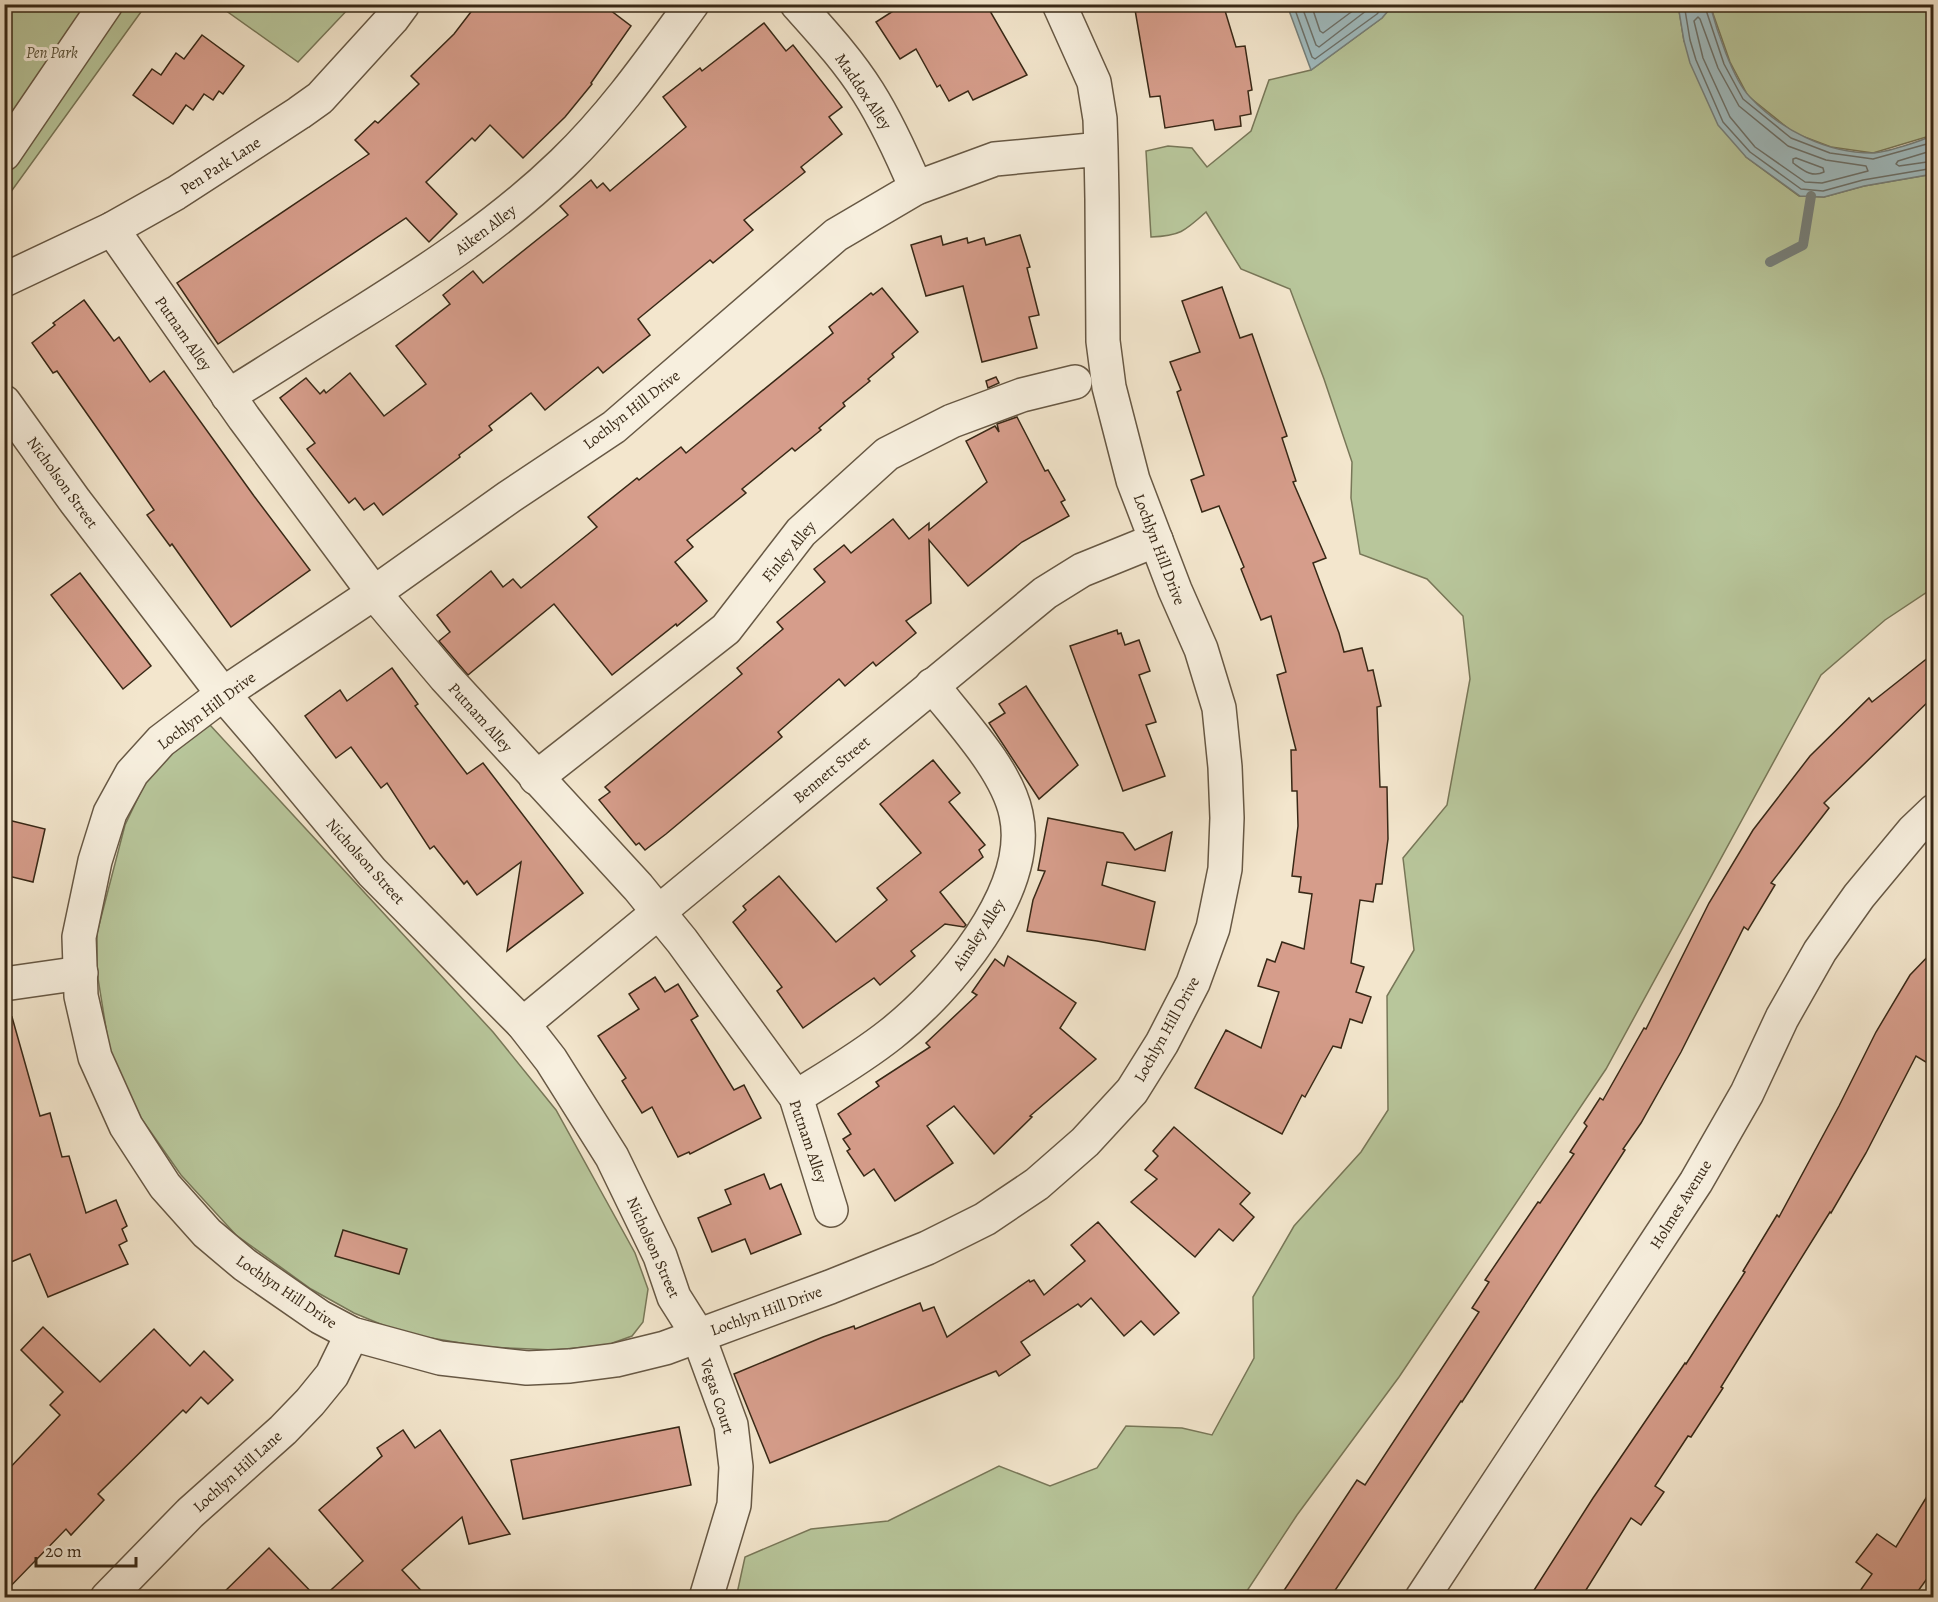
<svg xmlns="http://www.w3.org/2000/svg" width="1938" height="1602" viewBox="0 0 1938 1602" font-family="Alegreya,serif">
<rect width="100%" height="100%" fill="#f3e6cd"/>
<filter id="stains"><feTurbulence type="fractalNoise" baseFrequency=".00333" numOctaves="4"/><feColorMatrix values="0 0 0 0 .2 0 0 0 0 .09 0 0 0 0 .02 0 0 0 .5 -.17"/></filter>
<radialGradient id="worn" r=".72"><stop offset=".6" stop-color="#630" stop-opacity="0"/><stop offset="1" stop-color="#630" stop-opacity=".3"/></radialGradient>
<g fill="#b8c69b" stroke="#787758" stroke-width="1.5">
<path d="M1678,4l6,37 62,116 53,39 25,1 40,-11 69,-12v414l-48,32 -64,55 -215,394 -207,308 -102,138 -54,82 -507,1 9,-41 66,-28 77,-8 111,-55 51,20 47,-18 29,-42 56,2 30,7 42,-77 -1,-61 41,-71 67,-74 27,-42 -1,-114 27,-46 -11,-92 44,-53 23,-126 -7,-63 -36,-37 -67,-25 -9,-56 1,-36 -28,-83 -34,-90 -49,-20 -35,-57c-21,19 -26,24 -55,25l-5,-86 22,-5 24,2 15,19 44,-36 18,-51 42,-10 71,-52 11,-13z"/>
<polygon points="4,5 146,5 5,200 4,200"/>
<polygon points="218,5 352,4 352,5 298,62"/>
<polygon points="1710,5 1933,5 1933,135 1873,153 1831,147 1794,133 1748,96 1730,62"/>
<polygon points="210,725 493,1032 556,1110 635,1253 648,1289 643,1322 632,1336 607,1345 554,1350 484,1347 402,1333 354,1313 311,1289 236,1235 181,1175 141,1118 110,1053 97,972 97,933 125,825 147,779 169,756"/>
</g>
<g fill="#a0bdc2" stroke="#76817d" stroke-width="1.5">
<polygon points="1287,5 1287,4 1393,5 1382,18 1311,70"/>
<path d="M1678,5h32c6,23 23,75 40,92 31,33 76,56 122,56 12,0 50,-12 61,-18v39l-69,12 -40,11 -24,-1 -54,-39 -28,-32 -28,-62 -6,-22z"/>
</g>
<g fill="none" stroke-linecap="round" stroke-linejoin="round">
<g stroke="#6c726c" stroke-width="1.5">
<polyline points="1293,4 1312,57 1315,59 1377,14 1385,4"/>
<polyline points="1301,4 1316,45 1319,47 1375,4"/>
<polyline points="1311,4 1320,31 1323,33 1362,4"/>
<polyline points="1684,4 1690,40 1696,60 1723,122 1750,152 1801,189 1823,191 1863,180 1934,168"/>
<polyline points="1704,4 1724,64 1743,99 1791,138 1830,153 1873,159 1934,142"/>
<polygon points="1698,17 1700,19 1718,68 1739,106 1788,146 1826,160 1866,166 1868,171 1822,183 1805,182 1755,147 1730,117 1703,58 1694,21"/>
<polyline points="1934,150 1898,161 1896,164 1899,166 1934,161"/>
<path d="M1796,158l27,10 1,4c-12,6 -21,-2 -31,-9v-4z"/>
</g>
<polyline stroke="#76817d" stroke-width="10" points="1770,262 1803,245 1811,196"/>
</g>
<g fill="#d69d8b" stroke="#382816" stroke-width="1.5">
<polygon points="477,4 602,4 631,26 591,83 592,84 565,117 523,158 490,125 475,141 472,138 426,182 457,214 429,242 406,218 218,344 177,283 369,154 355,140 375,121 378,123 419,84 411,76 454,34"/>
<polygon points="904,4 986,4 1027,75 973,100 968,91 949,101 940,85 937,87 916,49 900,59 876,22"/>
<polygon points="1134,4 1223,4 1236,47 1245,46 1252,90 1248,91 1251,114 1240,116 1241,126 1215,130 1213,120 1165,128 1160,96 1150,97"/>
<polygon points="764,23 786,51 793,45 842,107 829,117 842,134 801,167 805,172 744,220 753,230 713,263 710,260 638,319 650,335 603,373 598,367 545,410 531,393 489,426 492,430 459,455 460,457 383,515 374,503 364,510 355,498 349,503 307,449 315,443 280,398 306,378 320,394 324,390 326,393 350,373 384,416 426,384 396,346 450,304 443,295 473,271 483,283 568,215 560,206 591,180 597,188 603,183 610,191 686,127 663,97 700,68 702,71"/>
<polygon points="202,35 244,66 223,94 219,91 213,100 204,94 193,110 186,105 173,124 133,95 152,69 161,75 176,53 184,59"/>
<polygon points="1020,235 1030,267 1027,268 1039,315 1029,317 1037,348 982,362 963,286 926,296 911,245 941,236 943,245 967,238 968,243 984,238 986,245"/>
<polygon points="1222,287 1240,338 1252,334 1287,436 1282,438 1296,481 1293,482 1326,558 1313,563 1339,633 1344,652 1362,648 1368,671 1373,670 1381,706 1377,707 1380,787 1387,787 1388,839 1382,884 1376,884 1373,902 1360,900 1351,963 1364,967 1356,992 1371,997 1362,1023 1350,1019 1341,1048 1333,1046 1305,1097 1302,1095 1282,1134 1195,1088 1226,1030 1261,1048 1279,992 1258,986 1267,959 1275,962 1282,942 1304,949 1312,894 1299,892 1301,877 1292,876 1298,826 1297,791 1292,791 1291,750 1296,750 1277,675 1286,672 1271,616 1261,620 1241,569 1244,567 1219,506 1202,512 1191,480 1204,475 1177,392 1181,390 1170,362 1200,352 1182,301"/>
<polygon points="882,288 918,332 892,354 894,357 868,379 870,381 843,403 845,406 819,428 821,430 795,451 792,448 742,489 746,493 687,540 693,547 675,562 707,601 677,626 676,624 612,675 554,604 468,675 439,641 450,632 437,615 491,571 503,587 513,579 521,588 597,527 588,517 637,478 639,480 681,447 686,453 833,333 829,327 871,293 873,295"/>
<polygon points="84,300 114,341 119,337 150,382 164,371 254,496 310,570 231,627 172,544 170,546 147,515 154,510 111,448 57,371 53,373 32,343 55,325 53,323"/>
<polygon points="996,377 999,383 988,388 986,381"/>
<polygon points="1017,417 1045,471 1048,470 1065,500 1061,502 1069,516 1022,542 968,586 929,540 931,603 906,621 916,633 876,666 873,662 845,686 839,679 778,732 782,737 666,834 645,850 639,843 636,845 599,800 610,792 605,787 742,674 737,668 783,629 777,622 825,582 814,569 844,545 851,553 893,519 909,539 929,523 929,530 987,482 966,441 995,426 999,432 997,424"/>
<polygon points="80,573 151,666 123,689 51,595"/>
<polygon points="1117,630 1118,634 1121,633 1125,645 1139,640 1150,671 1139,675 1156,722 1146,725 1165,776 1123,791 1070,646"/>
<polygon points="1934,653 1934,696 1824,803 1829,808 1771,883 1775,885 1748,930 1744,927 1681,1052 1641,1123 1623,1149 1625,1150 1462,1402 1461,1401 1330,1598 1279,1598 1357,1480 1365,1485 1479,1312 1472,1308 1489,1282 1485,1280 1538,1202 1540,1203 1574,1154 1570,1152 1587,1126 1584,1123 1600,1098 1603,1100 1644,1028 1646,1029 1709,903 1753,830 1810,756 1869,698 1872,702"/>
<polygon points="392,668 418,704 415,706 467,774 483,763 583,893 507,951 521,862 477,895 467,881 464,884 434,846 430,849 387,783 381,788 351,747 336,758 305,716 340,690 347,701"/>
<polygon points="1026,686 1078,765 1039,799 989,723 1005,713 999,704"/>
<polygon points="933,760 960,793 949,802 985,845 979,850 983,857 940,892 966,925 964,927 945,924 911,951 915,956 880,985 874,978 803,1028 777,991 782,987 733,922 746,910 743,906 779,876 836,942 887,900 877,888 921,853 880,804"/>
<polygon points="1048,818 1123,833 1135,850 1172,832 1165,871 1107,862 1102,885 1155,902 1145,950 1097,941 1027,931 1033,900 1045,871 1038,870"/>
<polygon points="4,819 45,829 33,882 4,875"/>
<polygon points="1934,950 1934,1067 1916,1056 1866,1153 1831,1213 1830,1212 1721,1387 1723,1388 1691,1437 1688,1436 1655,1486 1664,1492 1641,1525 1631,1518 1581,1598 1529,1598 1593,1498 1685,1363 1686,1364 1745,1272 1743,1271 1777,1215 1779,1217 1839,1106 1876,1032 1910,975"/>
<polygon points="1008,956 1076,1003 1060,1028 1096,1059 1030,1116 1032,1117 994,1154 954,1106 927,1126 953,1163 895,1201 874,1169 864,1176 847,1151 850,1149 843,1139 851,1134 838,1114 879,1086 876,1082 930,1047 926,1043 977,995 972,992 995,959 1004,966"/>
<polygon points="655,977 665,992 678,984 698,1016 691,1020 734,1090 744,1085 761,1118 690,1154 689,1152 678,1157 652,1107 642,1113 622,1081 626,1078 598,1036 639,1009 629,994"/>
<polygon points="12,1017 40,1116 50,1113 62,1157 69,1156 86,1213 116,1200 127,1226 122,1229 127,1241 119,1245 128,1264 48,1297 30,1254 11,1262 4,1247 4,1019"/>
<polygon points="1174,1127 1250,1193 1240,1204 1254,1217 1233,1241 1219,1229 1195,1257 1131,1202 1157,1179 1145,1170 1158,1156 1153,1151"/>
<polygon points="764,1174 770,1189 781,1184 801,1234 751,1254 745,1239 712,1252 698,1218 731,1204 725,1190"/>
<polygon points="1098,1222 1179,1313 1154,1335 1141,1321 1124,1336 1091,1298 1081,1307 1078,1304 1021,1342 1030,1355 999,1376 996,1371 770,1463 734,1374 823,1337 854,1326 855,1329 920,1303 923,1311 934,1307 947,1337 1029,1280 1030,1282 1034,1280 1044,1295 1085,1261 1071,1245"/>
<polygon points="343,1230 407,1249 399,1274 335,1256"/>
<polygon points="43,1327 100,1382 154,1329 190,1366 204,1351 233,1380 208,1404 201,1397 186,1413 183,1410 98,1494 104,1500 71,1535 66,1529 4,1593 4,1474 60,1415 50,1405 63,1392 21,1350"/>
<polygon points="679,1427 691,1485 523,1519 511,1460"/>
<polygon points="403,1430 415,1448 440,1430 510,1534 469,1544 462,1517 402,1570 428,1598 322,1598 363,1561 319,1510 382,1456 377,1448"/>
<polygon points="1934,1485 1934,1569 1913,1598 1855,1598 1872,1574 1856,1562 1877,1534 1896,1547"/>
<polygon points="269,1548 317,1598 218,1598"/>
</g>
<g fill="none" stroke-linecap="round" stroke-linejoin="round">
<g stroke="#675844" stroke-width="36">
<g id="minor">
<path d="M797,4c25,28 51,56 71,88 19,30 34,63 48,96"/>
<polyline points="1059,4 1094,82 1100,119 1101,149 1102,199 1103,341 1109,387 1133,480 1175,590 1201,649 1219,708 1225,767 1227,818 1225,869 1213,928 1193,983 1162,1043 1132,1091 1085,1142 1037,1184 985,1219 927,1248 830,1287 665,1348 616,1360 570,1366 527,1368 440,1358 352,1334 320,1317 245,1265 207,1233 165,1186 126,1126 95,1057 81,996 79,937 95,861 110,813 132,773 161,741 223,694 374,593 509,497 614,427 836,235 916,188 995,159 1101,149"/>
<polyline points="4,154 106,4"/>
<polyline points="112,229 244,418 374,593 445,677 638,887 682,941 796,1097 831,1210"/>
<polyline points="4,280 112,229 176,193 299,113 320,98 392,19 403,4"/>
<path d="M228,396c44,-27 87,-55 131,-82 72,-45 143,-92 204,-151 50,-48 89,-104 129,-159"/>
<polyline points="4,402 75,501 223,694 260,737 372,872 523,1024 551,1060 612,1157 660,1256 674,1297 698,1335 731,1425 736,1467 734,1505 706,1598"/>
<polyline points="536,778 726,629 801,532 887,454 952,421 1022,395 1075,382"/>
<polyline points="4,984 81,973"/>
<polyline points="523,1024 1045,593 1082,570 1156,540"/>
<path d="M796,1097c32,-20 65,-39 95,-63 56,-44 142,-143 125,-220 -9,-44 -56,-93 -84,-129"/>
<polyline points="107,1598 190,1513 283,1430 310,1402 332,1375 352,1334"/>
<polyline points="1422,1598 1696,1182 1747,1093 1782,1018 1820,951 1859,896 1913,831 1934,811"/>
</g>
</g>
<use href="#minor" stroke="#f7efde" stroke-width="33"/>
</g>
<g text-anchor="middle" stroke-width="6" stroke-linejoin="round" paint-order="stroke">
<g font-size="16" font-style="italic" fill="#585037" stroke="#f7efde">
<text x="52" y="58">Pen Park</text>
</g>
<g font-size="16" fill="#382816" stroke="#f7efde">
<text transform="translate(864 91) rotate(56)" y="6">Maddox Alley</text>
<text transform="translate(220 165) rotate(-33)" y="6">Pen Park Lane</text>
<text transform="translate(485 229) rotate(-37)" y="6">Aiken Alley</text>
<text transform="translate(184 333) rotate(55)" y="6">Putnam Alley</text>
<text transform="translate(631 409) rotate(-38)" y="6">Lochlyn Hill Drive</text>
<text transform="translate(63 482) rotate(54)" y="6">Nicholson Street</text>
<text transform="translate(1160 549) rotate(69)" y="6">Lochlyn Hill Drive</text>
<text transform="translate(788 551) rotate(-50)" y="6">Finley Alley</text>
<text transform="translate(206 710) rotate(-37)" y="6">Lochlyn Hill Drive</text>
<text transform="translate(481 717) rotate(48)" y="6">Putnam Alley</text>
<text transform="translate(831 769) rotate(-40)" y="6">Bennett Street</text>
<text transform="translate(366 861) rotate(48)" y="6">Nicholson Street</text>
<text transform="translate(978 934) rotate(-57)" y="6">Ainsley Alley</text>
<text transform="translate(1166 1029) rotate(-61)" y="6">Lochlyn Hill Drive</text>
<text transform="translate(809 1141) rotate(71)" y="6">Putnam Alley</text>
<text transform="translate(1680 1204) rotate(-58)" y="6">Holmes Avenue</text>
<text transform="translate(654 1247) rotate(66)" y="6">Nicholson Street</text>
<text transform="translate(287 1291) rotate(34)" y="6">Lochlyn Hill Drive</text>
<text transform="translate(766 1310) rotate(-20)" y="6">Lochlyn Hill Drive</text>
<text transform="translate(718 1396) rotate(72)" y="6">Vegas Court</text>
<text transform="translate(237 1471) rotate(-42)" y="6">Lochlyn Hill Lane</text>
</g>
</g>
<rect width="1938" height="1602" fill="none" stroke="#f3e6cd" stroke-width="24"/>
<rect x="6" y="6" width="1926" height="1590" fill="none" stroke="#382816" stroke-width="3"/>
<rect x="12" y="12" width="1914" height="1578" fill="none" stroke="#382816" stroke-width="1.5"/>
<path d="M36 1557v9h100v-9" fill="none" stroke="#382816" stroke-width="3"/>
<text x="45" y="1557" font-size="18" fill="#382816" stroke="#f7efde" stroke-width="4.5" paint-order="stroke">20 m</text>
<rect width="100%" height="100%" filter="url(#stains)"/>
<rect width="100%" height="100%" fill="url(#worn)"/>
</svg>
